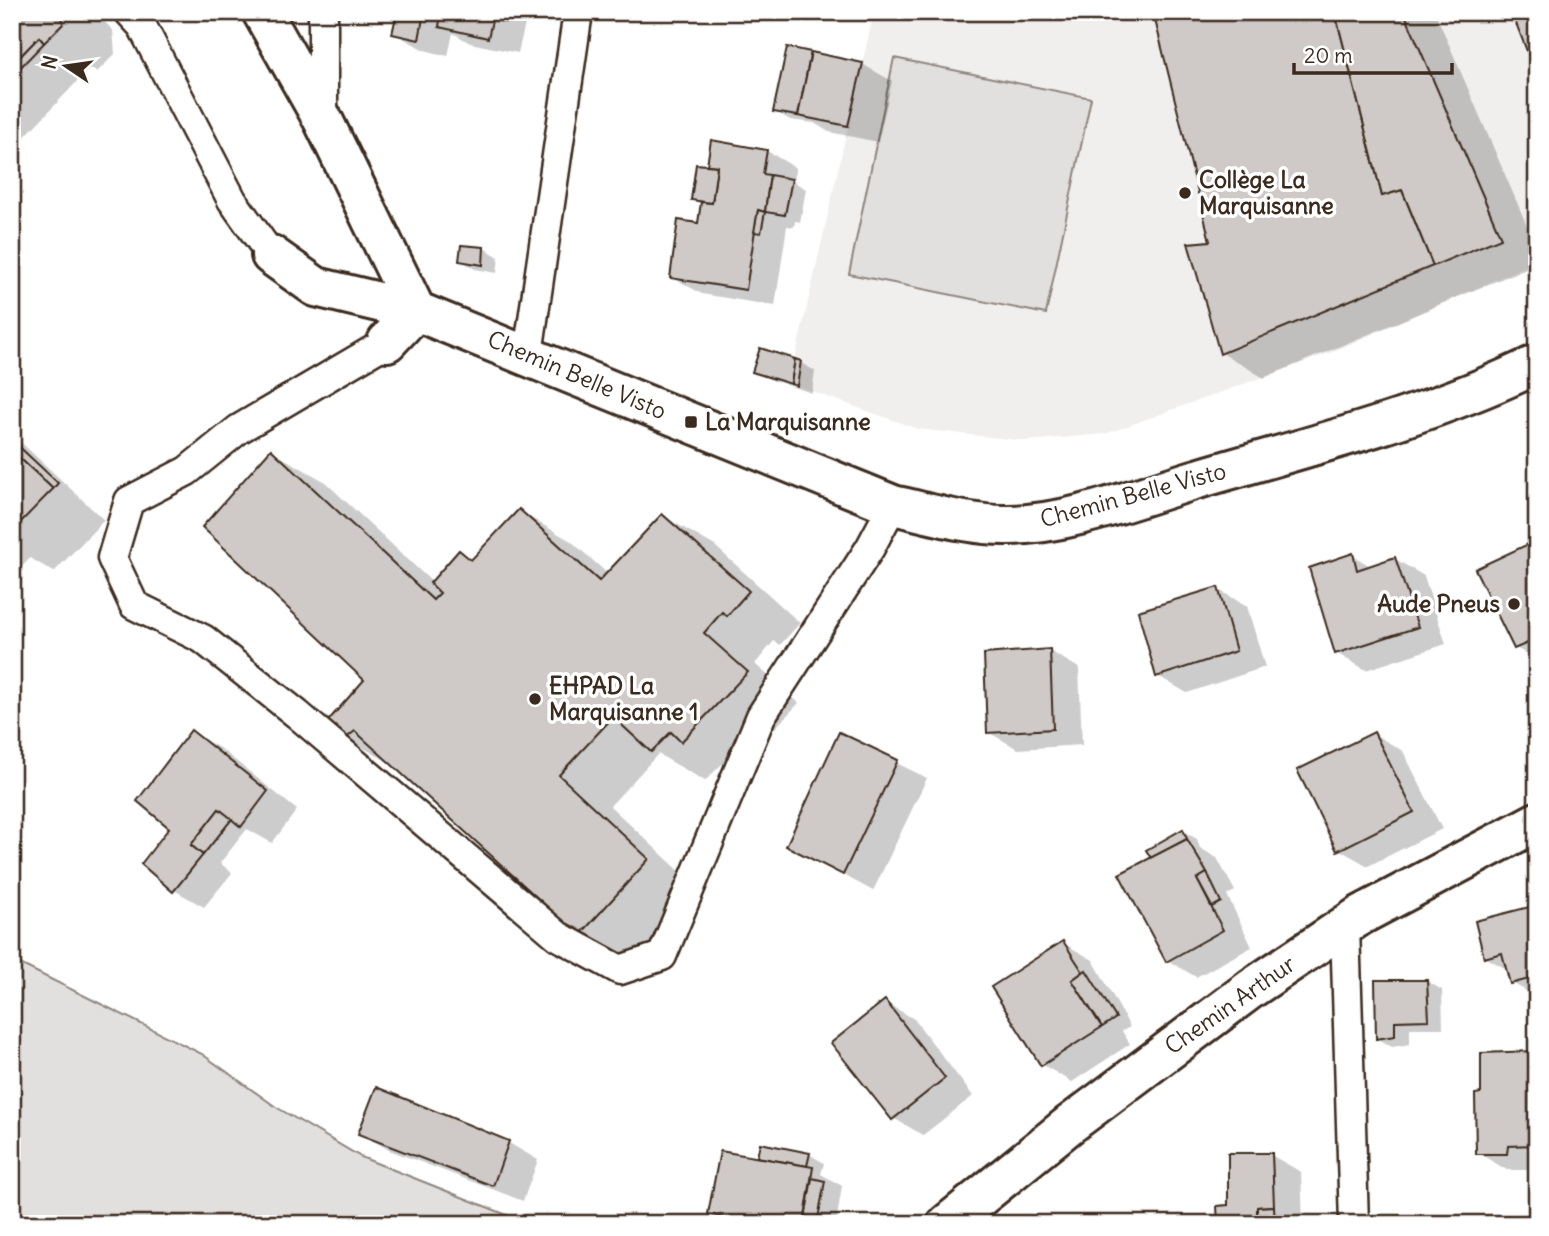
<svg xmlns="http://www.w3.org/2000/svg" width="1549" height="1236" viewBox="0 0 1549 1236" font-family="Delius,sans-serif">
<rect width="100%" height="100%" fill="#fff"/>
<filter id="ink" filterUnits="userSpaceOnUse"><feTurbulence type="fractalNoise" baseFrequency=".0143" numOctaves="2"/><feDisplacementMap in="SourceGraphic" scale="14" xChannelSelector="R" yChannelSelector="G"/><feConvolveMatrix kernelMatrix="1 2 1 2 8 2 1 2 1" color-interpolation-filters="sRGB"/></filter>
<g filter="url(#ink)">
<polygon fill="#f1efee" points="874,12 1537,12 1537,261 1330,353 1105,434 1027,441 918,429 797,386 801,362 795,359"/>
<g fill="#e2e0de" stroke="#8e857e" stroke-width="2">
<polygon points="894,58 1091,98 1046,314 849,274"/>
<polygon points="12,960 202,1054 276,1107 361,1157 512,1217 543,1224 12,1224"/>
</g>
<g fill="#0003">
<polygon points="12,12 94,12 113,30 115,54 97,72 90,68 12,150"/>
<polygon points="398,12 524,12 522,18 526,20 518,53 470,43 453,33 448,56 424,50 394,33"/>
<polygon points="1154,12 1435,12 1537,249 1537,264 1264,378 1222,353 1213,242"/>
<polygon points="862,64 892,81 878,142 829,132 814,123 790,120 775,111"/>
<polygon points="712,142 767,151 796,168 794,182 806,189 800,222 795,221 794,227 787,226 775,306 702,294 672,277 699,225 702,205 693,199 708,167"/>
<polygon points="484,248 499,257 497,273 475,269 460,260"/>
<polygon points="801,363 815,371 812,393 769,379 754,371"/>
<polygon points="12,412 18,417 12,422"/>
<polygon points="12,434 104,520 54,572 30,558 12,578"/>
<polygon points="271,451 324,481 433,583 460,553 472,560 519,511 571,541 608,574 663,516 715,546 800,623 780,645 774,641 755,664 799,703 734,771 722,764 705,781 658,754 610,806 700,890 632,964 580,934 397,767 346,738 366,680"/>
<polygon points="1537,542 1537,660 1516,648"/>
<polygon points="1352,555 1372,567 1395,559 1424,576 1446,644 1366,670 1336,653"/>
<polygon points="1217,589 1247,606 1265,667 1187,693 1158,676"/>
<polygon points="1050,651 1079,668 1082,745 1018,749 988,732"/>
<polygon points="191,732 221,749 297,810 272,843 247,829 220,863 232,873 204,907 174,890 171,828"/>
<polygon points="1374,734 1403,751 1442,829 1368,866 1338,849"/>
<polygon points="840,735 927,778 873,891 788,845"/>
<polygon points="1183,831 1197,839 1200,848 1217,858 1235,891 1227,895 1252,947 1196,977 1167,960 1153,859"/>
<polygon points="1537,907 1537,997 1512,983 1508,970 1485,957"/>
<polygon points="1063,943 1093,960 1130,1027 1122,1031 1130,1044 1072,1082 1043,1065"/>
<polygon points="1427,981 1442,990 1443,1028 1410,1028 1410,1044 1392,1047 1377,1038"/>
<polygon points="885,1002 914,1019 973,1096 923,1135 893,1118"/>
<polygon points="1537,1052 1536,1170 1507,1170 1478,1153 1483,1094"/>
<polygon points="377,1090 509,1143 538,1160 523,1201 389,1150 360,1133"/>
<polygon points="809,1154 824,1163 821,1174 842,1186 836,1224 728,1224 710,1213 767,1161 759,1156"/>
<polygon points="1271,1155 1301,1172 1303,1222 1219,1224"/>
</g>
<g fill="#cfcac7" stroke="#3b2a1e" stroke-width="2">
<polygon points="12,12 62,12 63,24 44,43 39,37 12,65"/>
<polygon points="397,12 424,12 419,40 392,34"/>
<polygon points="441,12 494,12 488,38 439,27"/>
<polygon points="494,12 507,12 505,22 493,19"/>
<polygon points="1153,12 1335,12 1382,196 1402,190 1433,266 1220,354 1188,243 1210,241"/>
<polygon points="1335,12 1404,12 1501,238 1433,266 1402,190 1382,196"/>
<polygon points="1537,12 1537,73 1536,74 1512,13"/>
<polygon points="39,37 44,43 12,76 12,65"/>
<polygon points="787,47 811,52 798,116 773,112"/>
<polygon points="811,52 863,63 848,126 798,116"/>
<polygon points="711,140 767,150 763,174 770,175 765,212 758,210 746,290 670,278 678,220 698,223 701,202 712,203 717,166 707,165"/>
<polygon points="696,164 717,166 712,203 691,200"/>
<polygon points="770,175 792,179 785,215 765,212"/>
<polygon points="758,210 765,212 761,233 754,232"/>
<polygon points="461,245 484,247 483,265 459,261"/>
<polygon points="760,348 795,359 791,384 752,372"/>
<polygon points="795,359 801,361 797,386 791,384"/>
<polygon points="12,440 58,483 53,489 12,451"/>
<polygon points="271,449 433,600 440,593 430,583 459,550 471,560 519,509 599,581 662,514 749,591 727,616 722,612 704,633 748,672 681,742 671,732 651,752 613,717 559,775 649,859 579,936 355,731 345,739 327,722 364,680 202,527"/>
<polygon points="12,451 53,489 12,531"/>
<polygon points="1537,540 1537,639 1514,649 1475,569"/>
<polygon points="1353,553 1357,570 1395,557 1418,627 1335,654 1309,568"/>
<polygon points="1218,587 1236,651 1156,677 1138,611"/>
<polygon points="1050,649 1053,729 987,733 984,654"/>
<polygon points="191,730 268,791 241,827 219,809 191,845 203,855 173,892 141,864 169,828 137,801"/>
<polygon points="839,732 898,760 843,875 786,846"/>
<polygon points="1374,732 1414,812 1337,851 1297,770"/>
<polygon points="219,809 232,819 203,855 191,845"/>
<polygon points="1183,829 1187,839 1151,858 1146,850"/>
<polygon points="1187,839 1207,873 1197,879 1223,930 1166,962 1119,874"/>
<polygon points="1207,873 1221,902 1212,907 1197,879"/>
<polygon points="1537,905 1537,977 1510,984 1502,953 1484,958 1475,921"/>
<polygon points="1063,941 1083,972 1072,980 1102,1027 1041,1066 991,987"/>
<polygon points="1086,970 1116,1018 1102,1027 1072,980"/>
<polygon points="1375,980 1427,980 1429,1020 1395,1021 1395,1036 1376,1039"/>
<polygon points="885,1000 945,1078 892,1120 831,1043"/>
<polygon points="1537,1051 1537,1145 1508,1146 1507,1154 1476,1154 1475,1094 1481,1093 1481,1053"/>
<polygon points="376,1087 509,1141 493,1186 358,1134"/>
<polygon points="760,1143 810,1153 807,1166 757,1157"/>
<polygon points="720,1151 813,1167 804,1224 751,1224 708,1214"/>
<polygon points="1228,1153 1272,1153 1274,1206 1257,1207 1257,1224 1218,1224 1217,1206 1228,1205"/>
<polygon points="812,1178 825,1181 817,1224 804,1224"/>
<polygon points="1274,1206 1275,1224 1257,1224 1257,1207"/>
<polygon points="1537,1217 1537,1224 1471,1224 1470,1218"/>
</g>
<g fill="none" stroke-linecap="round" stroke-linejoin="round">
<g stroke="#3b2a1e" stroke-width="33">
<g id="lane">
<polyline points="129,12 142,26 232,200 271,255"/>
<polyline points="323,117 323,12"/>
<polyline points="387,342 239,429 187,471 129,501 112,558 134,605 203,639 297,714 558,936 620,970 662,956 761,716 870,548 893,505"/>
<polyline points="528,354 578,12"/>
<polyline points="1345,926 1354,1224"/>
</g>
</g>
<g stroke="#3b2a1e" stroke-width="44">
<g id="street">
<path d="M262,12l61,108 93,191 477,194c37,8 77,21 116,20 62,-1 126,-27 185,-45 115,-34 235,-63 343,-116"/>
<polyline points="271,255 316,287 416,311 387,342"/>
<polyline points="947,1224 1069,1125 1252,988 1361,915 1537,822"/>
</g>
</g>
<use href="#lane" stroke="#fff" stroke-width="28"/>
<use href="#street" stroke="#fff" stroke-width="38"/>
</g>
</g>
<g fill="#3b2a1e" stroke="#fff" stroke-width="2.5">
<circle cx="1185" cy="193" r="7"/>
<rect x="684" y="415" width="14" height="14" rx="3.5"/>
<circle cx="1514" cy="604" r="7"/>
<circle cx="535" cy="699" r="7"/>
</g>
<g text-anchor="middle" stroke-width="7" stroke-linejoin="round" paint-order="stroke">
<g font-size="23" font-weight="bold" fill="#3b2a1e" stroke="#fff" text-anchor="start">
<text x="1199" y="188">Collège La<tspan x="1199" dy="26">Marquisanne</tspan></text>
<text x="705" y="430">La Marquisanne</text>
<text x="1500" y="612" text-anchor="end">Aude Pneus</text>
<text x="549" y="694">EHPAD La<tspan x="549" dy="26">Marquisanne 1</tspan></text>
</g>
<g font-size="23" fill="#3b2a1e" stroke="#fff">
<text transform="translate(577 375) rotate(23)" y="8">Chemin Belle Visto</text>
<text transform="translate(1133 495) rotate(-15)" y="8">Chemin Belle Visto</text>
<text transform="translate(1230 1005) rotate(-35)" y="8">Chemin Arthur</text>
</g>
</g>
<rect width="1549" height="1236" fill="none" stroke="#fff" stroke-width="42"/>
<rect x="21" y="21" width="1507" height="1194" fill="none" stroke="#3b2a1e" stroke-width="2.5" filter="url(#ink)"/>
<g transform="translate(66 66) rotate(283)" stroke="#ffffff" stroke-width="5" paint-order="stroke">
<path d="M0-5L12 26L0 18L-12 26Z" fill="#3b2a1e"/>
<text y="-10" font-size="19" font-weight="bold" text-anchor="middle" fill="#3b2a1e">N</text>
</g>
<path d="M1294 63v10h158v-10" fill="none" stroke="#3b2a1e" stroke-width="3.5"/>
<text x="1304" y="63" font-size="21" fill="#3b2a1e" stroke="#ffffff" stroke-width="5" paint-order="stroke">20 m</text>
</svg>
